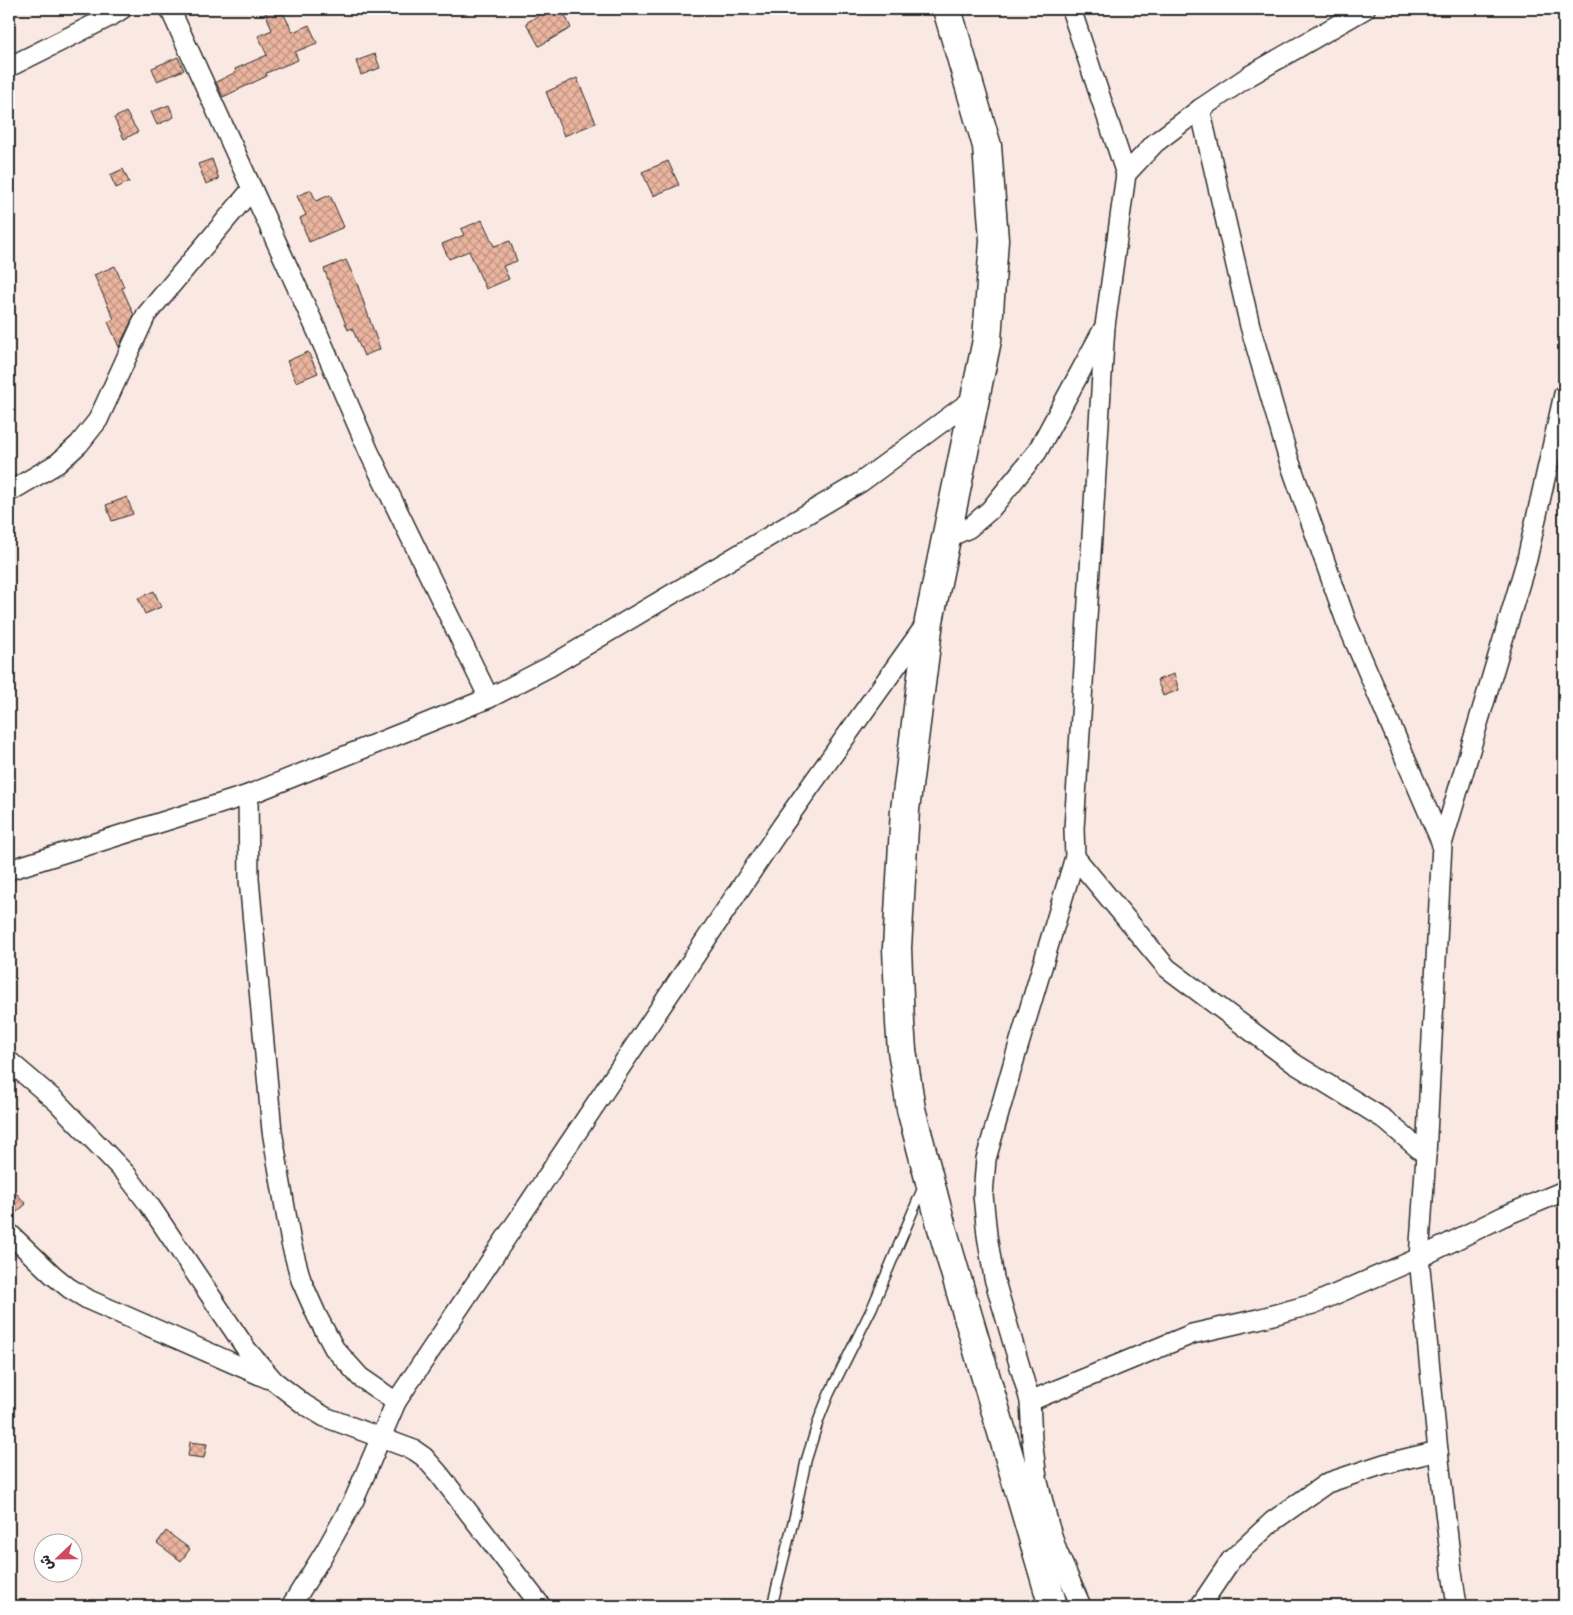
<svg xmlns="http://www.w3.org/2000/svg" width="1573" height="1615" viewBox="0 0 1573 1615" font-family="'Gochi Hand','Playpen Sans Arabic',sans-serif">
<defs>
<pattern id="building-cross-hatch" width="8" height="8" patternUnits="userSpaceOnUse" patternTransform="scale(1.25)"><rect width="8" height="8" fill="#ebb59f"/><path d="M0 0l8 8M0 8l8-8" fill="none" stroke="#bf9382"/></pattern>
</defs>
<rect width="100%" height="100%" fill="#f9e9e2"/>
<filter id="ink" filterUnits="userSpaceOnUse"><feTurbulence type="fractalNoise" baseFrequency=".02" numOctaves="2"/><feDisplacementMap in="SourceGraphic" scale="10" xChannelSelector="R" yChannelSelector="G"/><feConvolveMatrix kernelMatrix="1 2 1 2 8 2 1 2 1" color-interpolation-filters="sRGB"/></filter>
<g filter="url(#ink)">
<g fill="url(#building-cross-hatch)" stroke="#2b2b2b">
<polygon points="264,9 281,9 293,32 309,25 317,43 295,52 298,60 266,73 267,76 223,97 216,82 236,72 235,69 267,55 258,36 272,30"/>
<polygon points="549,9 557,9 561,15 564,13 571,28 539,46 526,23"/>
<polygon points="375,54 380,68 361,75 356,61"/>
<polygon points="178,57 184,70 157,81 152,68"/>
<polygon points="577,78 596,123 564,136 546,92"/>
<polygon points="169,105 174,117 157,125 151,112"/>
<polygon points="126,112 138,132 124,139 114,118"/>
<polygon points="212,159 219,179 206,184 198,164"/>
<polygon points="668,161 679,185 653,196 642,172"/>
<polygon points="123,169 129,182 116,188 110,175"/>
<polygon points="311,190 316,201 330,195 344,227 309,242 300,218 306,215 297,196"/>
<polygon points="482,220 494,246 510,241 517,261 503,266 509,279 486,289 469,251 449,259 442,244 464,235 461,229"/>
<polygon points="346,260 358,286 380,349 364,356 352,328 348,330 324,269"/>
<polygon points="115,266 124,287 122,288 134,315 119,347 108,322 114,319 94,275"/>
<polygon points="308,352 318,373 296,382 287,361"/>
<polygon points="127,497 133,514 112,521 106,505"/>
<polygon points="154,591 161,607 145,614 138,598"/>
<polygon points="1174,674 1179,690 1163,696 1157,680"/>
<polygon points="9,1185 26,1204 9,1219"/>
<polygon points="190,1442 207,1444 204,1458 188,1456"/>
<polygon points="166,1531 190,1549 181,1561 157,1543"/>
</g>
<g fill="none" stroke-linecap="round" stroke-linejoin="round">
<g stroke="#2b2b2b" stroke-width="12">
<polyline id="service" points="772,1606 795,1514 806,1461 819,1419 829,1394 872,1308 924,1185"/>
</g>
<g stroke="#2b2b2b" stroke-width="22">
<g id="minor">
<polyline points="170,9 317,331 369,452 489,698"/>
<polyline points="1071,9 1126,174"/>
<polyline points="9,67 111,16 122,9"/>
<polyline points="1200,109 1250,326 1288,457 1346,621 1442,844"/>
<polyline points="9,492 58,463 79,444 98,420 146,315 252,189"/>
<polyline points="945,539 969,528 990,510 1037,452 1105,326 1126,174 1155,143 1200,109 1249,76 1365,9"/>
<polyline points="248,795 249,879 272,1131 291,1243 301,1280 317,1316 334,1348 360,1377 396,1402"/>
<polyline points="1075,857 1167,968 1295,1064 1384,1119 1426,1155"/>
<polyline points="9,870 248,795 489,698 549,667 861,482 976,397"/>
<polyline points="9,1061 57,1102 126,1174 150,1206 247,1350 274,1381 305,1405 325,1417 414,1450 424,1457 439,1474 541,1606"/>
<polyline points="9,1233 53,1275 69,1288 89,1300 269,1379"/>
<polyline points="1030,1401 1192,1334 1258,1319 1313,1304 1419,1258 1504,1216 1564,1191"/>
<polyline points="291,1606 326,1550 354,1500 396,1402 782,826 927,623"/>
<polyline points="1081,1606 1057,1551 1049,1526 1037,1478 1032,1440 1030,1401 994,1278 987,1235 983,1195 986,1159 1013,1064 1075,857 1074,829 1105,326"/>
<polyline points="1200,1606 1231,1560 1273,1521 1327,1483 1384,1464 1438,1451"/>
<polyline points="1457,1606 1452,1572 1438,1451 1419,1258 1426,1155 1442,844 1527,559 1564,394"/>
</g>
</g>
<g stroke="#2b2b2b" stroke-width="31">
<polyline id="primary" points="947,9 987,146 994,240 987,340 929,621 905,810 897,948 900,1023 902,1050 911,1109 942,1228 1053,1606"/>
</g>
<use href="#service" stroke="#fff" stroke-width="9"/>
<use href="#minor" stroke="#fff" stroke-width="19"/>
<use href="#primary" stroke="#fff" stroke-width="28"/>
</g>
</g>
<rect width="1573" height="1615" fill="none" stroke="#fff" stroke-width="30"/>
<rect x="15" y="15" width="1543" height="1585" fill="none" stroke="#2b2b2b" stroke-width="2" filter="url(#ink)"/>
<g transform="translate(58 1558) rotate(248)"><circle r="24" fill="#ffffff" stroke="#aaaaaa"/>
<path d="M0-4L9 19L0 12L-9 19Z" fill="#d1495b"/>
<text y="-8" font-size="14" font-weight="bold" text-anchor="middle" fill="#2b2b2b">ش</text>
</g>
</svg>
